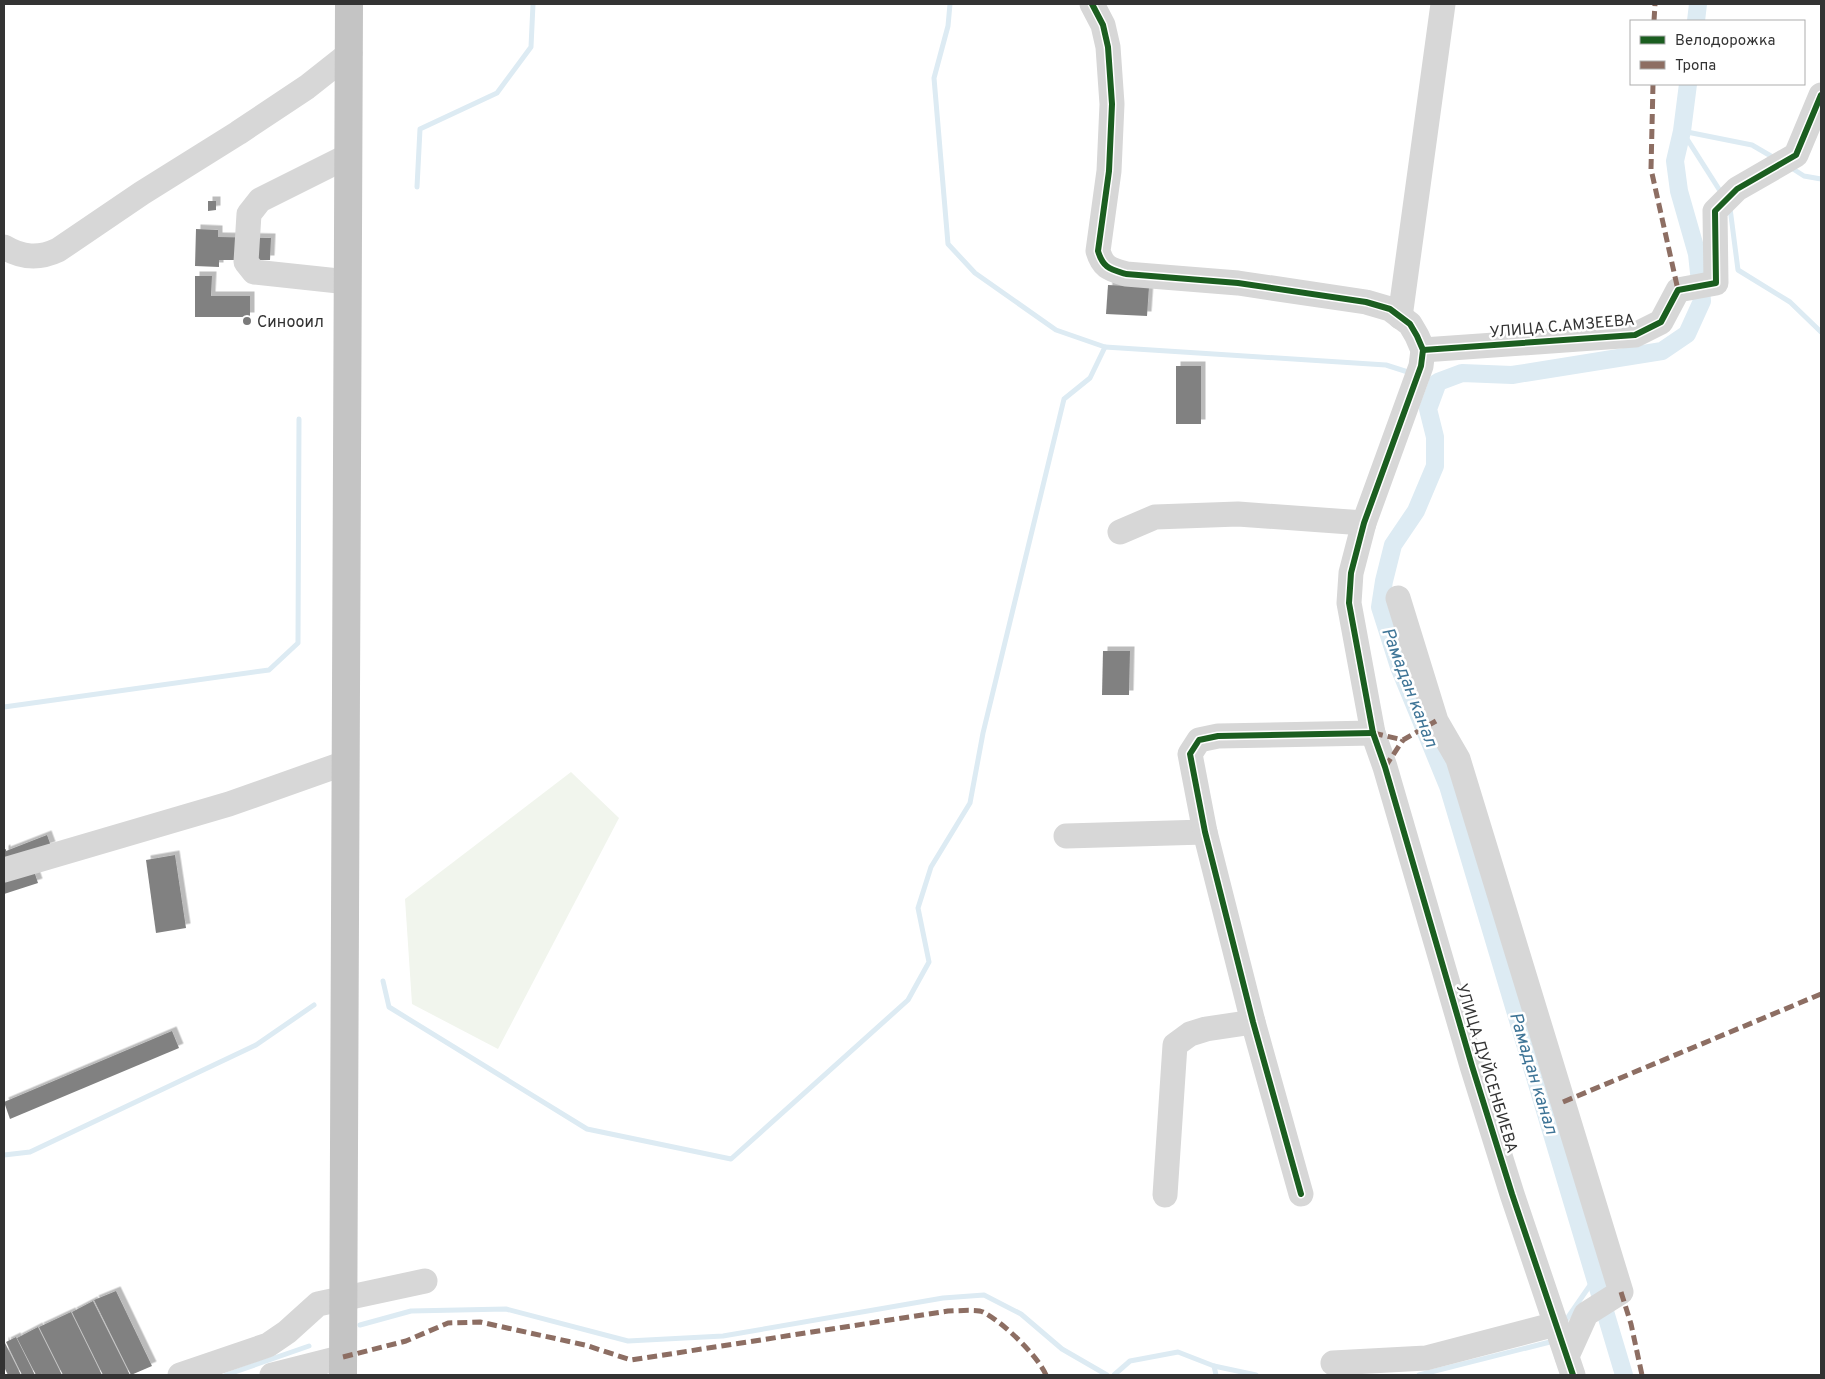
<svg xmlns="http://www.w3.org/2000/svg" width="1825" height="1379" viewBox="0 0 1825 1379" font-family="Overpass,sans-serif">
<defs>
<filter id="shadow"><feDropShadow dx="4.5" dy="-4.5" stdDeviation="0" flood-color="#0004"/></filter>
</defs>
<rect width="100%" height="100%" fill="#fff"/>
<polygon fill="#f1f5ed" points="571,772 619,818 498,1049 412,1004 405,899"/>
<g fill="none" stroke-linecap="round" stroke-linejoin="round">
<g stroke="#ddebf3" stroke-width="5">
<polyline points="950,4 948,26 934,78 948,244 975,273 1056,330 1105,347 1386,365 1411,373"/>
<polyline points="1682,131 1722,194"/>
<polyline points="1682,131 1752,145 1776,159"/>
<polyline points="1790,167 1804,176 1821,179"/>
<polyline points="417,187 420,129 497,93 531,47 533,4"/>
<polyline points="1730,208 1738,270 1790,302 1821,332"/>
<polyline points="1424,377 1438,382"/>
<polyline points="4,707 269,670 298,643 299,419"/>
<polyline points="383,981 389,1007 587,1129 731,1159 908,1000 929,962 918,908 931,867 970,803 983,733 1064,399 1090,378 1105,347"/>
<polyline points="4,1155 30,1152 256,1045 314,1005"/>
<polyline points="1564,1323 1595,1278"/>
<polyline points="360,1325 411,1311 506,1309 628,1341 723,1336 943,1298 984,1295 1021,1314 1062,1349 1107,1375"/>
<polyline points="1214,1366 1216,1375"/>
<polyline points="226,1375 309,1346"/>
<polyline points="1114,1375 1130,1361 1178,1352 1214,1366 1256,1375"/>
<polyline points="1419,1375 1550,1342 1553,1338"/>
</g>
<g stroke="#ddebf3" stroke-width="18">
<polyline points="1696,21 1698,4"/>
<polyline points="1624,1375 1448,786 1399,667 1380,607 1384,581 1393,545 1416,511 1435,466 1435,437 1428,409 1438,382 1462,373 1512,375 1662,351 1687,334 1702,301 1697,254 1679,191 1675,161 1682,131 1688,84"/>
</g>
</g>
<g fill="#818181" filter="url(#shadow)">
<polygon points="208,201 216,201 216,210 208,211"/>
<polygon points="196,229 218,230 218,237 271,238 270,260 219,260 219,267 195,266"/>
<polygon points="195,276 212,276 211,296 250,296 250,317 195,317"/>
<polygon points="1108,285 1149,287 1147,316 1106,314"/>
<rect x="1176" y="366" width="25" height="58"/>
<polygon points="1103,651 1130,651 1129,695 1102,695"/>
<polygon points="47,835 51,846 4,861 4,850 6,849 6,851"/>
<polygon points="175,855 186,928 156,933 146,860"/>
<polygon points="34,871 38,883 4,894 4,880"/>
<polygon points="172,1031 179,1048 10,1119 4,1102"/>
<polygon points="116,1291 152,1366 131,1375 94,1300"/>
<polygon points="93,1301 130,1375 103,1375 72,1312"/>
<polygon points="71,1312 102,1375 63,1375 39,1327"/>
<polygon points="38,1327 62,1375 36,1375 17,1338"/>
<polygon points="16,1337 35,1375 22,1375 6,1342"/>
<polygon points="4,1341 21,1375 8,1375 4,1367"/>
</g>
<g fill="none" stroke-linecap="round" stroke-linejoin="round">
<g stroke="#d7d7d7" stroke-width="25">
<path d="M1092,4l11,21 5,22 4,57 -3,67 -11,80c5,17 12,18 28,23l112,9 128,19 24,7 20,15 7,12 6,14 -2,16 -57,157 -13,50 -2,30 24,130 12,34 87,299 40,128 61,181"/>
<polyline points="348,156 260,200 249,214 246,262 254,272 348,282"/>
<path d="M4,247c18,11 35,12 54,3l84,-57 96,-60 69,-46 43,-34"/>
<polyline points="1400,317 1443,4"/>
<polyline points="1423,350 1635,335 1661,322 1678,290 1716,283 1715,211 1737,189 1796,155 1821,95"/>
<polyline points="1120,532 1155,517 1238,514 1364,523"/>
<polyline points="1398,598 1436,721 1458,759 1621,1292 1586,1314 1567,1356"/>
<polyline points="1066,836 1205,832"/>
<polyline points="4,870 229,804 345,763"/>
<polyline points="1301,1194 1253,1022 1205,832 1190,754 1199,740 1218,736 1373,733"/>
<polyline points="1165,1195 1175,1045 1190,1034 1206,1029 1253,1022"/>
<polyline points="1333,1363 1426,1358 1556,1324"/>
<polyline points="180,1375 268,1345 287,1332 318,1304 425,1281"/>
<polyline points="272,1375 343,1357"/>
</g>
<polyline stroke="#c4c4c4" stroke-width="28" points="343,1375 349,4"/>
<g stroke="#8d6e63" stroke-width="5" stroke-dasharray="10 5" stroke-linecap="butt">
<polyline points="1654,21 1655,4"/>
<polyline points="1653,84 1651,169 1678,290"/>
<polyline points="1373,733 1403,740 1436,721"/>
<polyline points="1385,767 1403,740"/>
<polyline points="1563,1102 1821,994"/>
<polyline points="1621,1292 1631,1324 1642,1375"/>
<path d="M343,1357l63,-16 42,-18 32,-1 105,23 46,15 317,-49c9,0 29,-2 35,1 20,10 55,44 63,63"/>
</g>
<g stroke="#fff" stroke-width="9">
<g id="cycleway">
<path d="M1092,4l11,21 5,22 4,57 -3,67 -11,80c5,17 12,18 28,23l112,9 128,19 24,7 20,15 7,12 6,14 -2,16 -57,157 -13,50 -2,30 24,130 12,34 87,299 40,128 61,181"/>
<polyline points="1423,350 1635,335 1661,322 1678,290 1716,283 1715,211 1737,189 1796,155 1821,95"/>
<polyline points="1301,1194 1253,1022 1205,832 1190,754 1199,740 1218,736 1373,733"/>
</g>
</g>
<use href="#cycleway" stroke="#1b5e20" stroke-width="6"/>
</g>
<circle fill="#7a7a7a" stroke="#fff" stroke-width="2" cx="247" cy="321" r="5"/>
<g text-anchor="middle" stroke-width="5" stroke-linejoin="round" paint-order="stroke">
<g font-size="16" fill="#333" stroke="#fff" text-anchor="start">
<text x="257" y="327">Синооил</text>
</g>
<g font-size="16" fill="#333" stroke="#fff">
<text transform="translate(1562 325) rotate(-5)" y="6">УЛИЦА С.АМЗЕЕВА</text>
<text transform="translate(1488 1068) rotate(73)" y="6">УЛИЦА ДУЙСЕНБИЕВА</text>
</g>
<g font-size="18" font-style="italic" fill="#3f7597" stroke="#fff">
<text transform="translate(1410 687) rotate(69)" y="6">Рамадан канал</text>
<text transform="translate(1534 1073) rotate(73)" y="6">Рамадан канал</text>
</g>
</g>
<rect width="1825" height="1379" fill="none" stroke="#333333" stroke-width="10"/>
<rect x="1630" y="20" width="175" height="65" fill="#ffffff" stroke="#adadad"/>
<rect x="1640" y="36" width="25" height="8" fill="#1b5e20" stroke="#adadad"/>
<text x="1675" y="45" font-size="15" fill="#333333">Велодорожка</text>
<rect x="1640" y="61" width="25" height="8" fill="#8d6e63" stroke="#adadad"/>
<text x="1675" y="70" font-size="15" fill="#333333">Тропа</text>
</svg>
